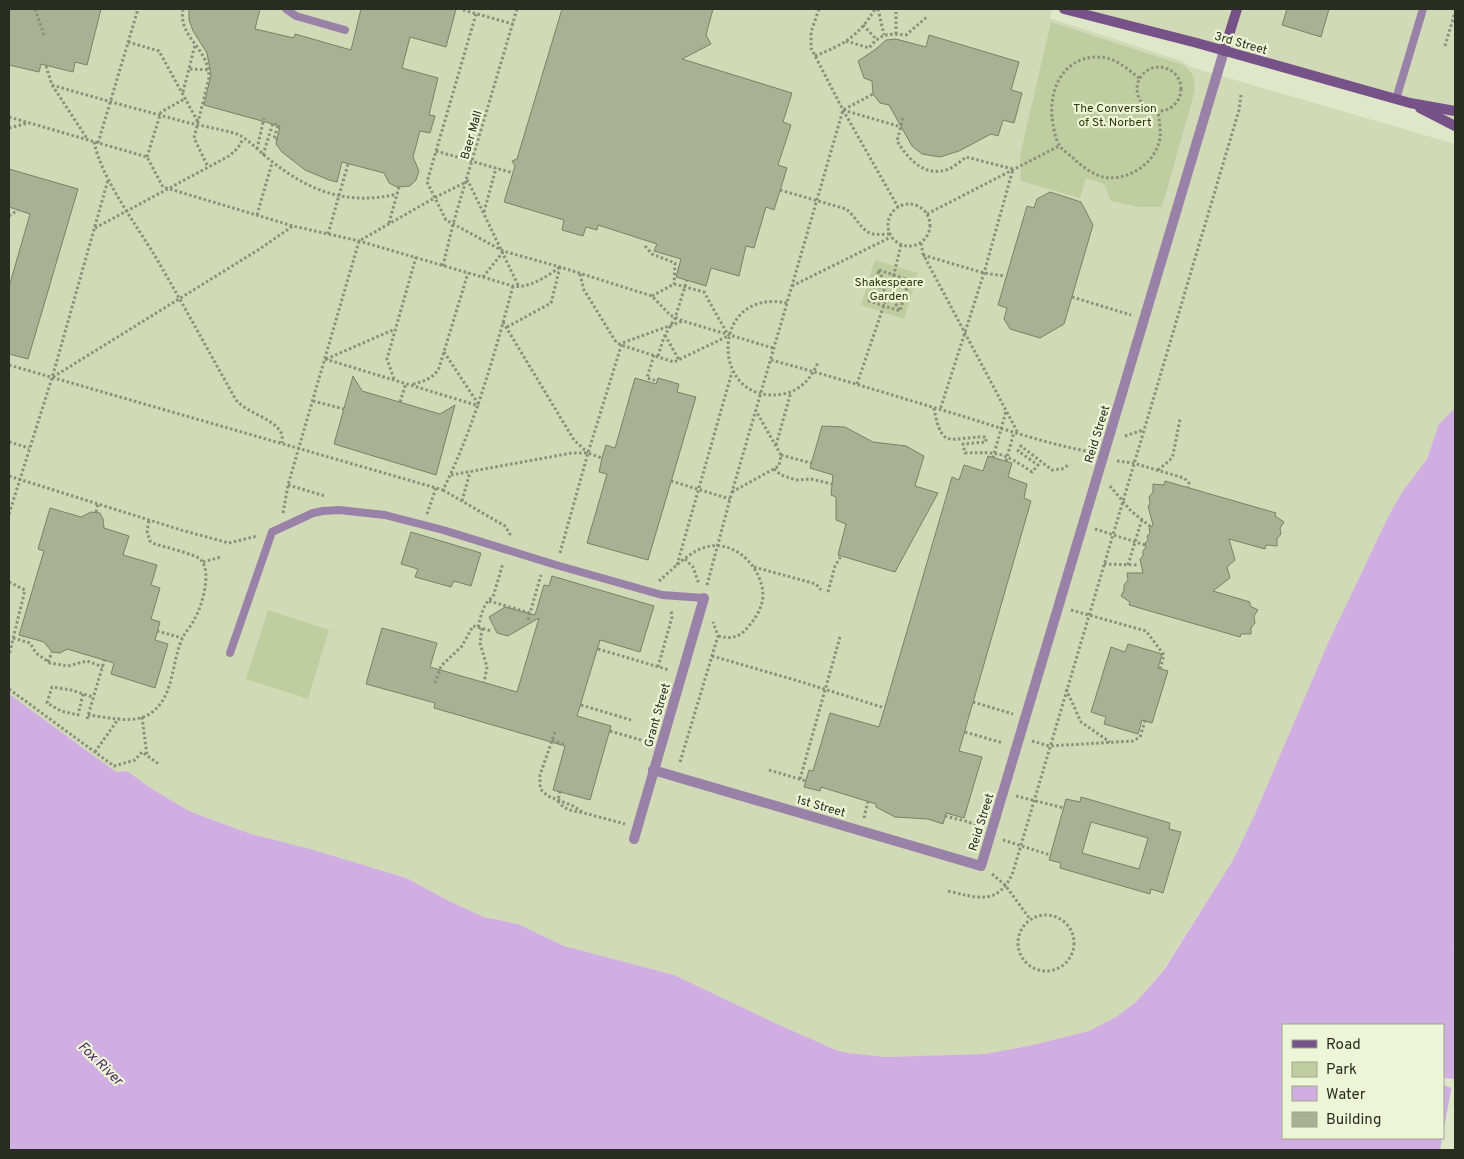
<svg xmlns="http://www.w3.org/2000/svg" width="1464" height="1159" viewBox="0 0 1464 1159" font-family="Overpass,sans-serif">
<rect width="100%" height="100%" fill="#dfe7c9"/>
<g fill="#d0dab6">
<polygon points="9,9 1052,9 1050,18 1182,61 1191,67 1455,144 1455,408 1439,424 1427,459 1403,491 1390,513 1328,643 1255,814 1233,860 1163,970 1136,1002 1116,1017 1089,1031 1033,1045 985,1054 885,1057 848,1053 836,1050 777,1024 674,975 564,946 518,924 484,917 453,903 406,878 314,850 251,834 189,811 152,789 127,771 116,772 9,694"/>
<polygon points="1064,9 1455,9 1455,126 1410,103"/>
</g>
<g fill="#c0cda0">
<path d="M1051,22l132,43c11,8 13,16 11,29l-32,113h-23l-28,-6 -7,-17 -18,-6 -6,20 -59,-17 -1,-26z"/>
<polygon points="875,260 918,273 904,319 861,305"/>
<polygon points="268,610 329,630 308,699 246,679"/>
</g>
<polygon fill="#d0aee1" points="1455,408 1455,945 1452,945 1455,947 1455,1079 1443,1078 1443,1025 1283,1025 1283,1138 1443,1138 1443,1085 1455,1089 1455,1150 9,1150 9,694 116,772 127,771 152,789 189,811 213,820 251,834 314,850 406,878 453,903 484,917 518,924 564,946 674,975 777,1024 836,1050 848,1053 885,1057 985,1054 1033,1045 1089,1031 1116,1017 1136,1002 1164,970 1233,860 1255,814 1328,643 1390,513 1403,491 1427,459 1439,424"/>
<polygon fill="#dfe7c9" points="1452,1085 1455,1086 1455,1150 1440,1150"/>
<g fill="#a9b195" stroke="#7a8166" fill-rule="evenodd">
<polygon points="9,9 101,9 87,65 75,62 73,72 41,64 39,72 9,65"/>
<polygon points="189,9 260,9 255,29 294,38 295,34 351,50 361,9 456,9 446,47 410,37 402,68 438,78 429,115 435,116 430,133 420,131 413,157 419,171 416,180 410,186 397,187 389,183 384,173 342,162 337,182 329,180 305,170 282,152 276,144 280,126 204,105 211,75 207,53 193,31 189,20"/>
<polygon points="562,9 713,9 706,35 711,44 682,59 792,93 783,122 791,125 778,165 787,168 774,210 766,207 754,248 746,246 739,276 711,268 706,286 676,277 681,259 654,251 657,244 598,225 597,230 586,227 583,236 562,230 564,220 504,202 515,166 512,161 517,159"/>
<polygon points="1287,9 1329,9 1321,37 1282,25"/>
<polygon points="929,35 1019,62 1011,90 1022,93 1014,123 1003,120 998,136 991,134 959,151 940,157 922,154 912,146 889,105 880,103 873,94 872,81 864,78 858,61 876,49 886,40 896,39 926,47"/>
<polygon points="9,169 78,189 28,359 9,354 9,287 30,214 9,207"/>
<polygon points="1050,192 1081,202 1093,225 1064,324 1040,338 1010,329 1004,319 1007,308 998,305 1027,206 1034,208 1037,199"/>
<polygon points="353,376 362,391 440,414 455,405 436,475 334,444"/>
<polygon points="635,378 656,384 658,378 679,384 677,392 696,397 648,560 587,543 607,474 599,472 602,458 606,445 615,448"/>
<polygon points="822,426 845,427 873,442 906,446 924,456 915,486 938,493 895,572 838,555 846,524 836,520 836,497 831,495 833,475 810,468"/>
<polygon points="988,456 1012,463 1008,477 1027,484 1024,498 1031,501 959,751 982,757 964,818 946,813 943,824 928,819 895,817 876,807 876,804 821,787 820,791 804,787 809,770 813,771 830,713 879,727 952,477 959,480 964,465 983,471"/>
<polygon points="1165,481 1276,513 1275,516 1284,522 1280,528 1281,534 1277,539 1277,546 1266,545 1265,549 1229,539 1235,560 1227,567 1230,578 1213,591 1250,602 1250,606 1258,610 1254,616 1255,623 1251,628 1251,634 1241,634 1240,637 1129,605 1130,602 1121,596 1124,590 1124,585 1128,580 1127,573 1143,573 1140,559 1143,556 1143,551 1146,547 1145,543 1148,540 1147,536 1150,533 1149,529 1153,525 1148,506 1150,504 1149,497 1153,492 1153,484 1164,485"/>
<polygon points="50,508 81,517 91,512 100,513 103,519 104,528 129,536 123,555 157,565 151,585 160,588 151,619 160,622 155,640 168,644 155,688 111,674 114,663 67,649 60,653 52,652 44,642 19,635 44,551 38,549"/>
<polygon points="411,532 481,553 471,586 454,581 451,587 415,577 418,569 401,564"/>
<polygon points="552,576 654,606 640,652 600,640 577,716 611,726 590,800 553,790 565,746 434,708 435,703 366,684 382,628 437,643 430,667 517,692 539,618 508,636 497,633 489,617 505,607 535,615 544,585 549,586"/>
<polygon points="1128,644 1162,654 1158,668 1168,671 1152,723 1142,720 1138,734 1104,724 1106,717 1091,712 1111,647 1125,652"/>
<path d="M1081,797l89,26 -1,6 12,3 -18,61 -12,-4 -1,5 -90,-26 1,-5 -12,-3 17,-61 14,3zM1091,822l57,16 -9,31 -57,-16z"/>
</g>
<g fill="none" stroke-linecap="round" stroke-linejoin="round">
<g stroke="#8a907b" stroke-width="3" stroke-dasharray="2.5 2.5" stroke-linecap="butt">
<polyline points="35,9 44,35"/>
<path d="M183,9c-4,23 15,34 23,53 2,5 3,11 3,16l-15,60 14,29"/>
<polyline points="819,9 811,32 811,48 843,110 898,207"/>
<polyline points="878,9 884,35"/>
<polyline points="463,10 513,24"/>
<polyline points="476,14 427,182 446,220 503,251 560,267 652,296 670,315 683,321 773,348"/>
<polyline points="863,25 876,39"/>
<polyline points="896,34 896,12"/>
<path d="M846,41l23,7c11,-14 19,-15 37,-13l22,-19"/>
<polyline points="128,42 159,51 198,122"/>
<polyline points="1445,46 1455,12"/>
<path d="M815,56c28,-11 44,-20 60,-47"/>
<polyline points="46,66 52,85 88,140"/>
<circle cx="1159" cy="89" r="22"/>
<polyline points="190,69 211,70"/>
<path d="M1139,78c-9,-7 -20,-17 -32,-20 -38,-7 -58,25 -55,59 1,8 3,23 8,29 3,5 10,9 14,13 8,7 18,15 29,18 25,5 53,-14 57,-39 1,-9 -1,-18 -2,-27"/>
<path d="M52,85c44,13 89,25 133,37 17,4 35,7 52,12 10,4 24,19 33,26 39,31 77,46 127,34"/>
<polyline points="183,92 195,45"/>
<polyline points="843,110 901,127"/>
<path d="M9,117l138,40 16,30 130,39 66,15 154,45c15,3 35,-10 47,-19"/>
<path d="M903,118l-6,23c12,19 28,37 52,28 6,-3 12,-8 17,-12l47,12 -29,104 -44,137"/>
<polyline points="9,128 28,123"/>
<path d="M94,142c8,37 41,81 61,114 28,48 54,96 81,144 11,13 36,18 44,31 3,4 2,8 2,12"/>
<polyline points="98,143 138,9"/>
<polyline points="257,149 264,118"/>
<polyline points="436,151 513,173"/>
<polyline points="263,155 273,123 278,125 274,139 277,139"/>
<polyline points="147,157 161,112 186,98"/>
<path d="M780,190l66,19c10,7 16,24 28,25 5,1 11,0 17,0"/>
<circle cx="909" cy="225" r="21"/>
<polyline points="484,212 496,168"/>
<polyline points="927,214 1059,146"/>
<polyline points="257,215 272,163"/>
<polyline points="9,216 18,210"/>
<polyline points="389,223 399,187"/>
<polyline points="95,228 229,156 238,148 243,139"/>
<polyline points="328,234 348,164"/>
<polyline points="921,243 923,254 1018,433"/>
<polyline points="645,246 652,254 675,263 674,284"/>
<polyline points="923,255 984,273 1005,276"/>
<polyline points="443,266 453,224 517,9"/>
<polygon points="879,270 909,280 900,311 869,301"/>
<polyline points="879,270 886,287"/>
<polyline points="580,274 584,290 616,342 621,345 674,362 728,336"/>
<polyline points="483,277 503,252"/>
<polyline points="792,286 891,237"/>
<polyline points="874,286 884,289"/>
<polyline points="891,286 901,245"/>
<circle cx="889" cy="291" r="5"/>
<polyline points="893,289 909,280"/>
<polyline points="894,293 904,296"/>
<polyline points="891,295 899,310"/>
<polyline points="652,296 674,284 704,292 728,335"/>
<polyline points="1072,297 1131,315"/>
<polyline points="869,301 885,293"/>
<path d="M787,303c-79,-16 -77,104 -4,91 17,-3 29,-16 35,-32"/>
<polyline points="503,322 574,440 588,453"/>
<polyline points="507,327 551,303 560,267"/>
<polyline points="665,335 679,360"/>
<polyline points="444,352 479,405"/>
<polyline points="654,355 647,378 657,381"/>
<polyline points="658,356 664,337 675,318 687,280"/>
<polyline points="325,359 479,406"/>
<polyline points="326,359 395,329"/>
<path d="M771,360c64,17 127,37 191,56 42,13 85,28 129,36"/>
<path d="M9,365l434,125c32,-65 51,-134 70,-204"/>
<polyline points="53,377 258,250 293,226"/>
<polyline points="394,379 387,359 416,257"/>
<path d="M413,384c11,-3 20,-5 26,-16l29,-95"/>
<polyline points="857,384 887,296"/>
<polyline points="313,401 344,409"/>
<polyline points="400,402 406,383"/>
<path d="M934,408c8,45 17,28 52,29v5l-23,2 2,9c35,-1 37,-1 67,19l6,-7 -20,-14 3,-5 31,24 10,-1 8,-5"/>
<polyline points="1125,436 1143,430"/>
<polyline points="9,442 29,448"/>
<polyline points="776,445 791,392"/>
<polyline points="781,455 811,463"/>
<polyline points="993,458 1006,411"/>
<polyline points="1006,461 1014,432"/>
<polyline points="1117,461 1133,463 1184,478 1189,483 1188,488"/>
<polyline points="774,469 781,475 796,480 811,479 832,484"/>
<polyline points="1158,470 1170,460 1173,455 1180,419"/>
<polyline points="451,475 572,453 588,453 602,458"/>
<polyline points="9,476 181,530 229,543 257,536"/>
<polyline points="671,481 730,499"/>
<polyline points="288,485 325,496"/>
<polyline points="1110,486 1131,511 1151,527"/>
<polyline points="443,490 505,526 510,534 509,537"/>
<polyline points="732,492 779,466 781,455 756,411"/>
<polyline points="462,501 470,472"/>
<polyline points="96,512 98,504"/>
<polyline points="283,513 288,485 359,241 436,197 468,181 519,287"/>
<polyline points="9,514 52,378 108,180"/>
<polyline points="427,514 436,488"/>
<polyline points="1095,529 1145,545"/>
<polyline points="560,553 588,453 622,343 683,321"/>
<polyline points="685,559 693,567 699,584"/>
<polyline points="203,562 221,557"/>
<polyline points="1104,564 1139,565"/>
<polyline points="677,565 732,372"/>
<polyline points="1128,565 1142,519"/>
<polyline points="754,567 816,584 821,590"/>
<path d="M659,581c14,-12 29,-29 47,-34 29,-8 57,21 57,49 -1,12 -7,22 -15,31 -9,11 -17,12 -30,9"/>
<polyline points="9,582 25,590 9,655"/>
<polyline points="707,585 730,499 843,110 873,94"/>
<polyline points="828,592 835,566 841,556"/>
<polyline points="489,601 530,613"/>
<polyline points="1071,610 1146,631 1164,655 1160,669"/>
<polyline points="528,620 541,575"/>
<path d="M478,627c3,-11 5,-24 15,-30l10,-34"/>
<polyline points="482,628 480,643 487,667 484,683"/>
<polyline points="157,631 182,638"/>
<polyline points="13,638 30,643 36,653 50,663 68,666 87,661 103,667"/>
<polyline points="598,649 669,670"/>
<polyline points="712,656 795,680 885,708"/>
<polyline points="48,662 52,652"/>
<polyline points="658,667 672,617 671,610"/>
<polyline points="435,683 441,666 462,646 473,626 492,631"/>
<polyline points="9,689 114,766 135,760 142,752 160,765"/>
<polyline points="1066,689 1081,722 1110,742"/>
<polyline points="83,694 78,715 61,711 47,703 52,687 71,690 93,697"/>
<polyline points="973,702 1013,714"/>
<polyline points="581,705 631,720"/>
<path d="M88,715c19,2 46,10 63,-2 24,-17 20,-52 32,-76 3,-6 9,-12 12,-19 7,-12 17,-46 6,-58 -5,-6 -37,-13 -46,-16l-5,-3 -3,-10 2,-11"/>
<polyline points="142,717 147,755"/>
<polyline points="87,719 105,658"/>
<polyline points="610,731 648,742"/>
<polyline points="555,732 540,775 540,785 542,791 548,796 573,806 584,813 625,824"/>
<polyline points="965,732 1003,743"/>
<polyline points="552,740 565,745"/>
<polyline points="1032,741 1049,746 1133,741 1140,737 1145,721"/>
<polyline points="95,752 119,718"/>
<polyline points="680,762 718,636 713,622"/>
<polyline points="769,770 806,781"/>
<polyline points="800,779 840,637"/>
<path d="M560,791l-2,10c6,9 15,10 26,12"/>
<polyline points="1016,796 1064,808"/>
<polyline points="945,816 969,822 977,827"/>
<polyline points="864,818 868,801"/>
<polyline points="1003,840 1050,855"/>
<polyline points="992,874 1005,885 1030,919"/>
<path d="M948,891c29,7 51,15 65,-19l226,-762 2,-15"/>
<circle cx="1046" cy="943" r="28"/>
</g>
<g stroke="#9a81a7" stroke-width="8">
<polyline points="286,9 296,16 345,30"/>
<polyline points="1396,99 1423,9"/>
<polyline points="230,653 272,532 313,513 323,511 339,510 385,515 443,530 556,565 662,595 704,598"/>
</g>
<g stroke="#9a81a7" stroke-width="10">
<polyline points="653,770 981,866 1224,51"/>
<polyline points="634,839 704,598"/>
</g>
<g stroke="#775288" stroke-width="10">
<polyline points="1064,9 1197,43 1410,103 1455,111"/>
<polyline points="1224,51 1237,9"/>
<polyline points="1420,108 1455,126"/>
</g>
</g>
<g text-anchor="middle" stroke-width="4.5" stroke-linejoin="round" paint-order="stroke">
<g font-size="12" fill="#292c21" stroke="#ecf5d6">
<text transform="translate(1241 43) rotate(16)" y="4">3rd Street</text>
<text transform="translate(471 135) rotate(-74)" y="4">Baer Mall</text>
<text transform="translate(1097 434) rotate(-73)" y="4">Reid Street</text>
<text transform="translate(657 715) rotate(-74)" y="4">Grant Street</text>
<text transform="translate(821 806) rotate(16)" y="4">1st Street</text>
<text transform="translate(981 822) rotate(-73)" y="4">Reid Street</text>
</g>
<g font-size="12" fill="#2c3509" stroke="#ecf5d6">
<text x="1115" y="112">The Conversion<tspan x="1115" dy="14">of St. Norbert</tspan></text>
<text x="889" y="286">Shakespeare<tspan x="889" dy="14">Garden</tspan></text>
</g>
<g font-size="14" font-style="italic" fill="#4f2562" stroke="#ecf5d6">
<text transform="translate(101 1063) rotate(44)" y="5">Fox River</text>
</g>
</g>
<rect width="1464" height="1159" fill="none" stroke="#292c21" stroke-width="20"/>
<rect x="1282" y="1024" width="162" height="115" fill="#ecf5d6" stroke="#9ea58e"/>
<rect x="1292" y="1040" width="25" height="8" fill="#775288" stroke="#9ea58e"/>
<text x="1326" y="1049" font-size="15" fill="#292c21">Road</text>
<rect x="1292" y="1062" width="25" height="15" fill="#c0cda0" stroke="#9ea58e"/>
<text x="1326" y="1074" font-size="15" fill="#292c21">Park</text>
<rect x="1292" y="1086" width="25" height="15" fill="#d0aee1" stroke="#9ea58e"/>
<text x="1326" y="1099" font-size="15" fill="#292c21">Water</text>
<rect x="1292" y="1112" width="25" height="15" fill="#a9b195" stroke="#9ea58e"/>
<text x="1326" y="1124" font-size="15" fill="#292c21">Building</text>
</svg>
